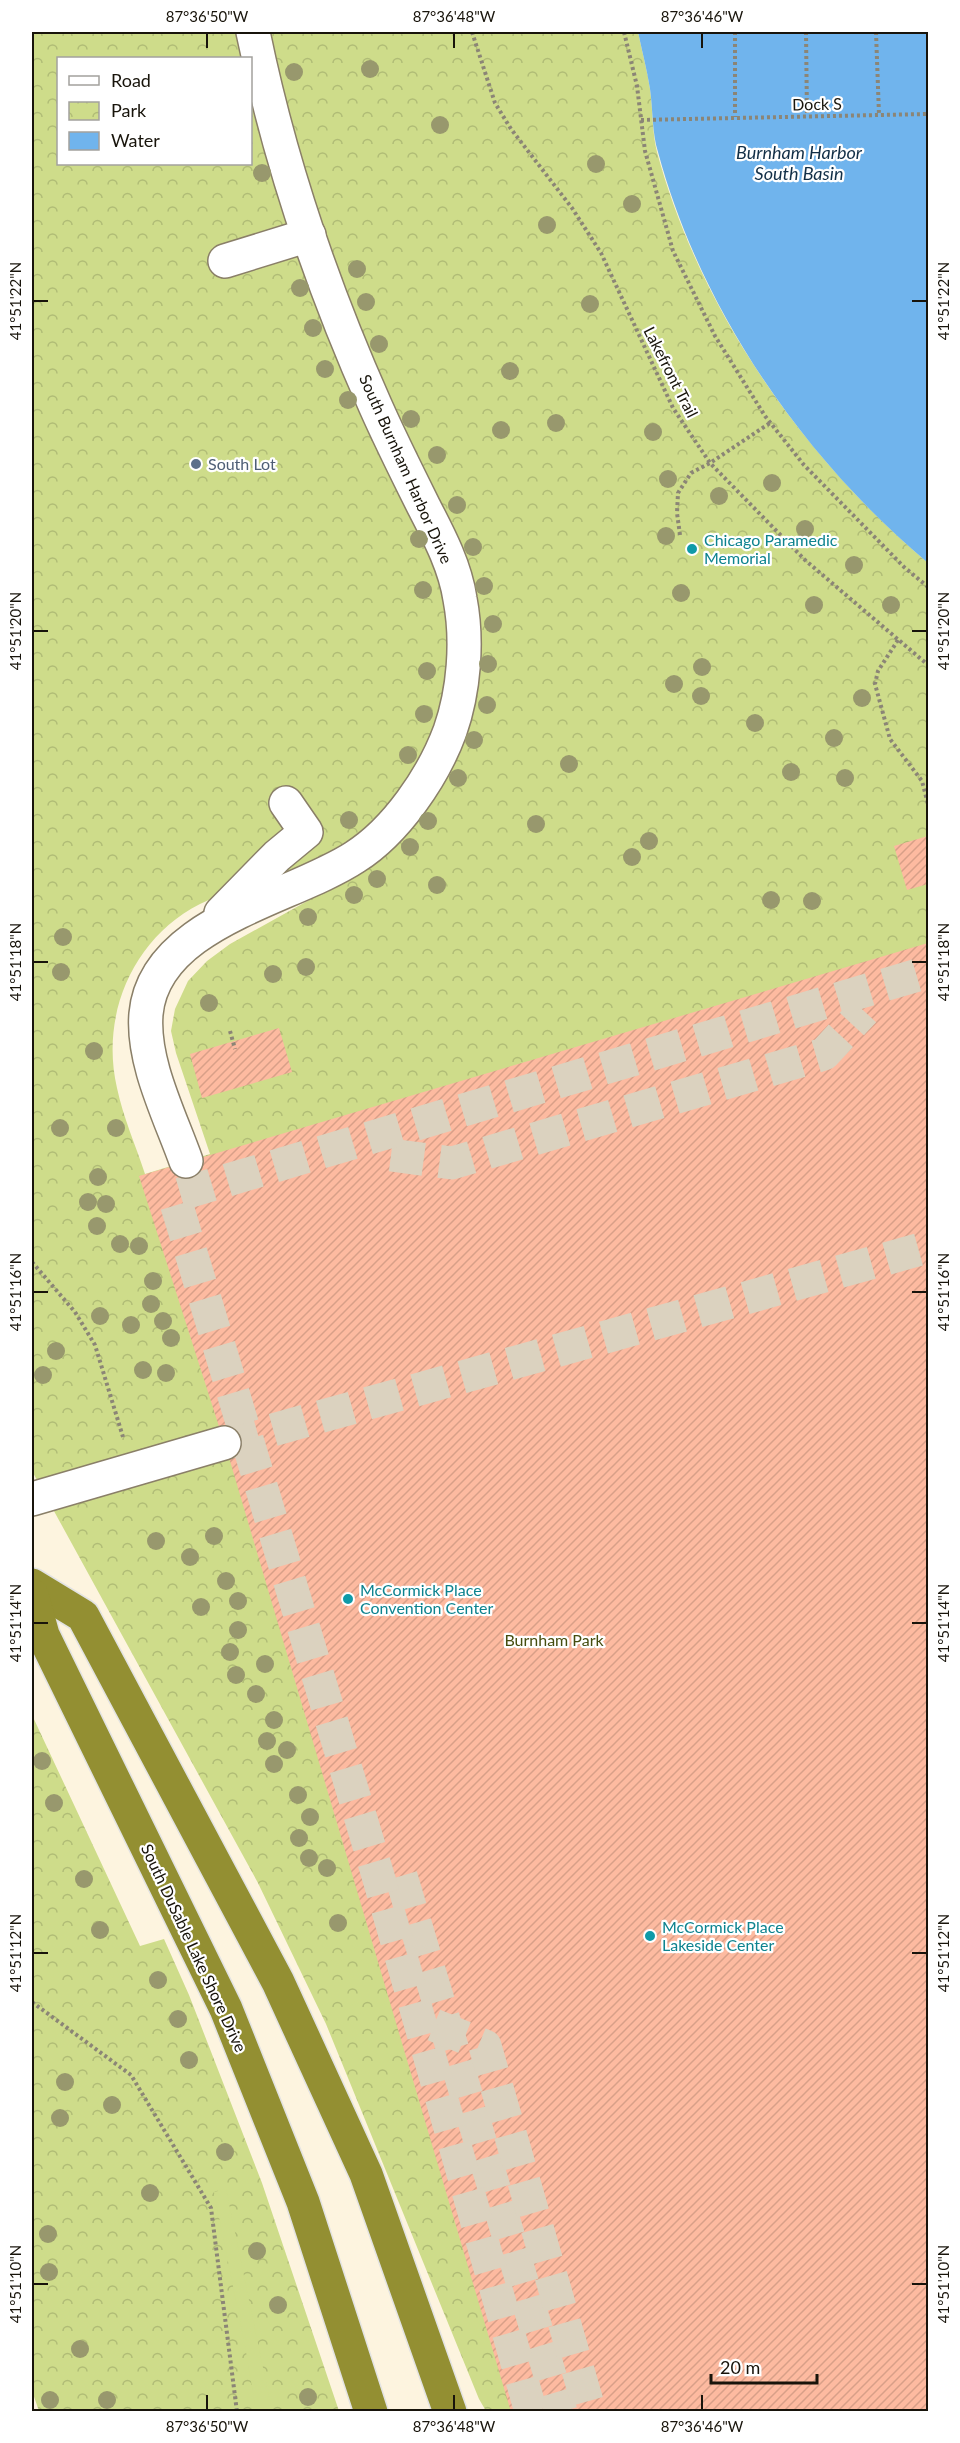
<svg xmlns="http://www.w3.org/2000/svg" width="960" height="2443" viewBox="0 0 960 2443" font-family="Lato,sans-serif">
<defs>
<pattern id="park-crowns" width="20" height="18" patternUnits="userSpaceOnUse" patternTransform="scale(1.5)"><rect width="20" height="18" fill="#cedc8a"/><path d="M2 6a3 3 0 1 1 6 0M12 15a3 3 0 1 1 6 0" fill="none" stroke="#b0bc76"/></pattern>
<pattern id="building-hatch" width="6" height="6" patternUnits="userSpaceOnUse" patternTransform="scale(1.5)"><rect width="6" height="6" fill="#fdbaa0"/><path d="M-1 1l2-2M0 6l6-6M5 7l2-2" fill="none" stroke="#d89f88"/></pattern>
</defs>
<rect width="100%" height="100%" fill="#fdf4df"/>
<g fill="url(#park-crowns)">
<path d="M32,32h205l5,26h-184v106h192l1,-70 180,460c11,34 19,70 18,107 -4,84 -62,169 -138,204 -35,17 -77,22 -111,39 -67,34 -100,111 -83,184 6,29 19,58 28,86l65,-20 -34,-101 -5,-22 4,-22 13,-28 19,-20 23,-17 124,-69 32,-25 90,-196 -142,-392 -37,-114 -28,-116h369c4,19 9,38 12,57 3,21 2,43 7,63 43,159 147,306 271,411v1848h-442l-7,-12 -153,-375 -68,-141 -226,-412z"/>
<polygon points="32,1715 140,1946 164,1939 189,1995 262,2183 339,2411 39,2411 32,2391"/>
</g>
<polygon fill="#cedc8a" points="226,2189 272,2411 256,2411 245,2346 214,2192"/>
<path fill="#70b4ed" d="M638,32h290v531c-125,-105 -227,-252 -270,-411 -6,-19 -5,-42 -8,-63 -3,-19 -8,-38 -12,-57z"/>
<g fill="url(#building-hatch)">
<polygon points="928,836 928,884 907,890 894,846"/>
<polygon points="928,943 928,2412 511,2412 230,1461 139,1176"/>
<polygon points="279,1028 292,1072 202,1098 190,1054"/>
</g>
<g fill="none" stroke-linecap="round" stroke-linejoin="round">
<g stroke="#dbd2bf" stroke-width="33" stroke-dasharray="33 16" stroke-linecap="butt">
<polyline points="391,1155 452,1163 824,1054 864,1011"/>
<polyline points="226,1443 928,1247"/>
<polyline points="401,1876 561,2412"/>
<polyline points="434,2025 485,2046 590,2412"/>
<polyline points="531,2412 379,1879 174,1196 928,972"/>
</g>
<g stroke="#8a7f68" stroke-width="36">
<g id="minor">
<polyline points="225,261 309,235"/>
<polyline points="221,913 277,856 306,832 286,803"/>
<path d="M186,1161c-16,-45 -44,-99 -40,-147 8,-92 145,-115 209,-157 41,-26 78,-80 95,-126 14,-40 18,-90 10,-132 -5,-33 -21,-63 -36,-92 -17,-34 -34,-68 -49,-102 -53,-119 -96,-246 -122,-373"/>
<polyline points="32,1499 224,1443"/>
</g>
</g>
<g stroke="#e3e3e2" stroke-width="36">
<g id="highway">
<polyline points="32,1585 83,1616 278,1982 366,2174 450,2412"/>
<polyline points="32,1595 43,1635 226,2009 303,2202 371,2412"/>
</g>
</g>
<g stroke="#8b8576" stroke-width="4" stroke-dasharray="3 3" stroke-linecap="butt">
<polyline points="472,32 495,103 511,129 572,208 601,253 673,408 710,463 805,560 928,665"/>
<polyline points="624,32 637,86 645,151 673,251 715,336 765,416 804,465 904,567 928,587"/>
<polyline points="735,32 735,117"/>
<polyline points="806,32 807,116"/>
<polyline points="876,32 879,115"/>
<polyline points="641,120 928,114"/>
<polyline points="680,535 677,513 678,493 691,473 710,463 770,423"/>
<polyline points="898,640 878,671 875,684 890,739 922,781 928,804"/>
<polyline points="230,1031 235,1049"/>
<polyline points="32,1262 75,1312 95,1345 123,1437"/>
<polyline points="32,2002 131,2075 211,2208 237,2412"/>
</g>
<use href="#minor" stroke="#fff" stroke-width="33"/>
<use href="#highway" stroke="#938f32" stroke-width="33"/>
</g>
<g fill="#98986d">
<circle cx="370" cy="69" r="9"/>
<circle cx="294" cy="72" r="9"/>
<circle cx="440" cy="125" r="9"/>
<circle cx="596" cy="164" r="9"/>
<circle cx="262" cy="173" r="9"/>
<circle cx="632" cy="204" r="9"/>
<circle cx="547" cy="225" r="9"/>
<circle cx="357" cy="269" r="9"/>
<circle cx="300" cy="288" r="9"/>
<circle cx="366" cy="302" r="9"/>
<circle cx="590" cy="304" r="9"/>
<circle cx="313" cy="328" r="9"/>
<circle cx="379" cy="344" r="9"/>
<circle cx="325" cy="369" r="9"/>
<circle cx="510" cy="371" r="9"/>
<circle cx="348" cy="400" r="9"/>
<circle cx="411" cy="419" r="9"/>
<circle cx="556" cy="423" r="9"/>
<circle cx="501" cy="430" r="9"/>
<circle cx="653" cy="432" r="9"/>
<circle cx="437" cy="455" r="9"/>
<circle cx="668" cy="479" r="9"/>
<circle cx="772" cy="483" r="9"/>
<circle cx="719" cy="496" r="9"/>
<circle cx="457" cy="505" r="9"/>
<circle cx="805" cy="529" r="9"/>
<circle cx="666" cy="536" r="9"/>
<circle cx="419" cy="539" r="9"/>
<circle cx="473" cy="547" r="9"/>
<circle cx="854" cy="565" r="9"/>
<circle cx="484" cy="586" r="9"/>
<circle cx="423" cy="590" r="9"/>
<circle cx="681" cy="593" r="9"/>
<circle cx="814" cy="605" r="9"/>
<circle cx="891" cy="605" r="9"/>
<circle cx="493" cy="624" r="9"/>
<circle cx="488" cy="664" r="9"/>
<circle cx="702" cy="667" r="9"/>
<circle cx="427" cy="671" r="9"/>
<circle cx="674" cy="684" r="9"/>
<circle cx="701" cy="696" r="9"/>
<circle cx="862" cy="698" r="9"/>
<circle cx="487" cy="705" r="9"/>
<circle cx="424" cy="714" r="9"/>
<circle cx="755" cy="723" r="9"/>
<circle cx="834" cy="738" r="9"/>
<circle cx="474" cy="740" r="9"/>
<circle cx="408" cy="755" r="9"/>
<circle cx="569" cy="764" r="9"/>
<circle cx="791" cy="772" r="9"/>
<circle cx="458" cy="778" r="9"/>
<circle cx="845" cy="778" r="9"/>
<circle cx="349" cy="820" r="9"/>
<circle cx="428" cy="821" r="9"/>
<circle cx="536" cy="824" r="9"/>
<circle cx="649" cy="841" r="9"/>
<circle cx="410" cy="847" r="9"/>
<circle cx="632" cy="857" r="9"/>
<circle cx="377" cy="879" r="9"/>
<circle cx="437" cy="885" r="9"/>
<circle cx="354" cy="895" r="9"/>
<circle cx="771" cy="900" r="9"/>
<circle cx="812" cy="901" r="9"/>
<circle cx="308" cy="917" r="9"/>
<circle cx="63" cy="937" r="9"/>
<circle cx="306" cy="967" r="9"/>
<circle cx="61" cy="972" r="9"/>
<circle cx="273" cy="974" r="9"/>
<circle cx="209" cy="1003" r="9"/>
<circle cx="94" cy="1051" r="9"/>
<circle cx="60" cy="1128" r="9"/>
<circle cx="116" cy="1128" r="9"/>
<circle cx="98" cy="1177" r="9"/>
<circle cx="88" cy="1202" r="9"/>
<circle cx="106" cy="1204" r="9"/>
<circle cx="97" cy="1226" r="9"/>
<circle cx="120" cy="1244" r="9"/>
<circle cx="139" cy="1246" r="9"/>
<circle cx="153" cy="1281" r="9"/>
<circle cx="151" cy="1304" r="9"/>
<circle cx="100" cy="1316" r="9"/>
<circle cx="163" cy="1321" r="9"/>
<circle cx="131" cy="1325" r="9"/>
<circle cx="171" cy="1338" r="9"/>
<circle cx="56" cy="1351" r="9"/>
<circle cx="143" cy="1370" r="9"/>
<circle cx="166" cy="1373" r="9"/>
<circle cx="43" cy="1375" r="9"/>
<circle cx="214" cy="1536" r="9"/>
<circle cx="156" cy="1541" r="9"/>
<circle cx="190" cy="1557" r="9"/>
<circle cx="226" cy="1581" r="9"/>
<circle cx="238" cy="1601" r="9"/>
<circle cx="201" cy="1607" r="9"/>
<circle cx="238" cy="1630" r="9"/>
<circle cx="230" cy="1652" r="9"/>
<circle cx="265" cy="1664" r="9"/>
<circle cx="236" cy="1675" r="9"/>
<circle cx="256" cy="1694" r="9"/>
<circle cx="274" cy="1720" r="9"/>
<circle cx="267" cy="1741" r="9"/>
<circle cx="287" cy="1750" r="9"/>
<circle cx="42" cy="1761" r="9"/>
<circle cx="274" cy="1764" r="9"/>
<circle cx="298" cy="1795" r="9"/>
<circle cx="54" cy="1803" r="9"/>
<circle cx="310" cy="1817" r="9"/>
<circle cx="299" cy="1838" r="9"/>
<circle cx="309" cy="1858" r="9"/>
<circle cx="327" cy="1868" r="9"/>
<circle cx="84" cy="1879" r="9"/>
<circle cx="338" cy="1923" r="9"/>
<circle cx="100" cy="1930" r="9"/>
<circle cx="158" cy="1980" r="9"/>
<circle cx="178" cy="2019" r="9"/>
<circle cx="189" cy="2060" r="9"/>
<circle cx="65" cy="2082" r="9"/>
<circle cx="112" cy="2105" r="9"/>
<circle cx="60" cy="2118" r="9"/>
<circle cx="225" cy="2152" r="9"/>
<circle cx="150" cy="2193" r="9"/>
<circle cx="48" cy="2234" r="9"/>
<circle cx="257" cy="2251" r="9"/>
<circle cx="49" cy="2272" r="9"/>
<circle cx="278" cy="2305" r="9"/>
<circle cx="80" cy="2349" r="9"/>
<circle cx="308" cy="2397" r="9"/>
<circle cx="50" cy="2400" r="9"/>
<circle cx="107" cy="2400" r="9"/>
</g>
<path fill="none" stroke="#18140b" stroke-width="2" d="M207,33v15M454,33v15M702,33v15M33,301h15M912,301h15M33,631h15M912,631h15M33,962h15M912,962h15M33,1292h15M912,1292h15M33,1623h15M912,1623h15M33,1953h15M912,1953h15M33,2284h15M912,2284h15M207,2395v15M454,2395v15M702,2395v15"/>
<circle fill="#5c6f8a" stroke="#fff" stroke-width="2" cx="196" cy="464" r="6"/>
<g fill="#0f9aa8" stroke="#fff" stroke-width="2">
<circle cx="692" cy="549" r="6"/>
<circle cx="348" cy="1599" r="6"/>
<circle cx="650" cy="1936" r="6"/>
</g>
<g text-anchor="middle" stroke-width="4.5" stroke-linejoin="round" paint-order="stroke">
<g font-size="16" fill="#18140b" stroke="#fff">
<text transform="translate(817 104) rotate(-1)" y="6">Dock S</text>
<text transform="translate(671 372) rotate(63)" y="6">Lakefront Trail</text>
<text transform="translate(406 469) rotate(66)" y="6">South Burnham Harbor Drive</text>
<text transform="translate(194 1948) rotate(65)" y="6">South DuSable Lake Shore Drive</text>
</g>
<g font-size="16" fill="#4e5e75" stroke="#fff" text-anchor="start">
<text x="208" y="470">South Lot</text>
</g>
<g font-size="16" fill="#0d838f" stroke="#fff" text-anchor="start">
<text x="704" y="546">Chicago Paramedic<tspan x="704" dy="18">Memorial</tspan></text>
<text x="360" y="1596">McCormick Place<tspan x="360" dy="18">Convention Center</tspan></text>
<text x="662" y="1933">McCormick Place<tspan x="662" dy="18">Lakeside Center</tspan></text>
</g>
<g font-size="16" fill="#454d0f" stroke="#fff">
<text x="554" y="1646">Burnham Park</text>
</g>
<g font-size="18" font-style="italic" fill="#122f47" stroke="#fff">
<text x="799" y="159">Burnham Harbor<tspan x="799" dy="21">South Basin</tspan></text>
</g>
</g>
<rect width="960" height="2443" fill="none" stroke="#ffffff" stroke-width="66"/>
<rect x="57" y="57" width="195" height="108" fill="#ffffff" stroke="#a3a19d" stroke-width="1.5"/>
<rect x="69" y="76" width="30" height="9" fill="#ffffff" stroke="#a3a19d" stroke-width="1.5"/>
<text x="111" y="87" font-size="18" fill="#18140b">Road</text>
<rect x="69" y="102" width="30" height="18" fill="url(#park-crowns)" stroke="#a3a19d" stroke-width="1.5"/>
<text x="111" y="117" font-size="18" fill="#18140b">Park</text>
<rect x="69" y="132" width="30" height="18" fill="#70b4ed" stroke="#a3a19d" stroke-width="1.5"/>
<text x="111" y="147" font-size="18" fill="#18140b">Water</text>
<path d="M711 2374v9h106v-9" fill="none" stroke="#18140b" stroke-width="3"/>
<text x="720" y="2374" font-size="18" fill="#18140b" stroke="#ffffff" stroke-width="4.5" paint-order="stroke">20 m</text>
<rect x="33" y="33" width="894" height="2377" fill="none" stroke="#18140b" stroke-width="2"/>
<g font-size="15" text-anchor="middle" fill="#18140b">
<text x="207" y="22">87°36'50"W</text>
<text x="454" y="22">87°36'48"W</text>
<text x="702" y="22">87°36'46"W</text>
<text transform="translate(16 301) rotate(-90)" y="5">41°51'22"N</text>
<text transform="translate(944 301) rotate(-90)" y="5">41°51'22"N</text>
<text transform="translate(16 631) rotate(-90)" y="5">41°51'20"N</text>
<text transform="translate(944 631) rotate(-90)" y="5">41°51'20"N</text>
<text transform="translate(16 962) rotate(-90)" y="5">41°51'18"N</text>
<text transform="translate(944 962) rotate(-90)" y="5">41°51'18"N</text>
<text transform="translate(16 1292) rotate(-90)" y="5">41°51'16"N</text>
<text transform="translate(944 1292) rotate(-90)" y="5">41°51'16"N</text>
<text transform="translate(16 1623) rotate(-90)" y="5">41°51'14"N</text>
<text transform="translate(944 1623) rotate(-90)" y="5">41°51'14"N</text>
<text transform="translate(16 1953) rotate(-90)" y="5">41°51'12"N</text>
<text transform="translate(944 1953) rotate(-90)" y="5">41°51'12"N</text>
<text transform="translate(16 2284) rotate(-90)" y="5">41°51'10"N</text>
<text transform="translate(944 2284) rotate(-90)" y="5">41°51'10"N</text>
<text x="207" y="2432">87°36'50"W</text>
<text x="454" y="2432">87°36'48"W</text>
<text x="702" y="2432">87°36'46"W</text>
</g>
</svg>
